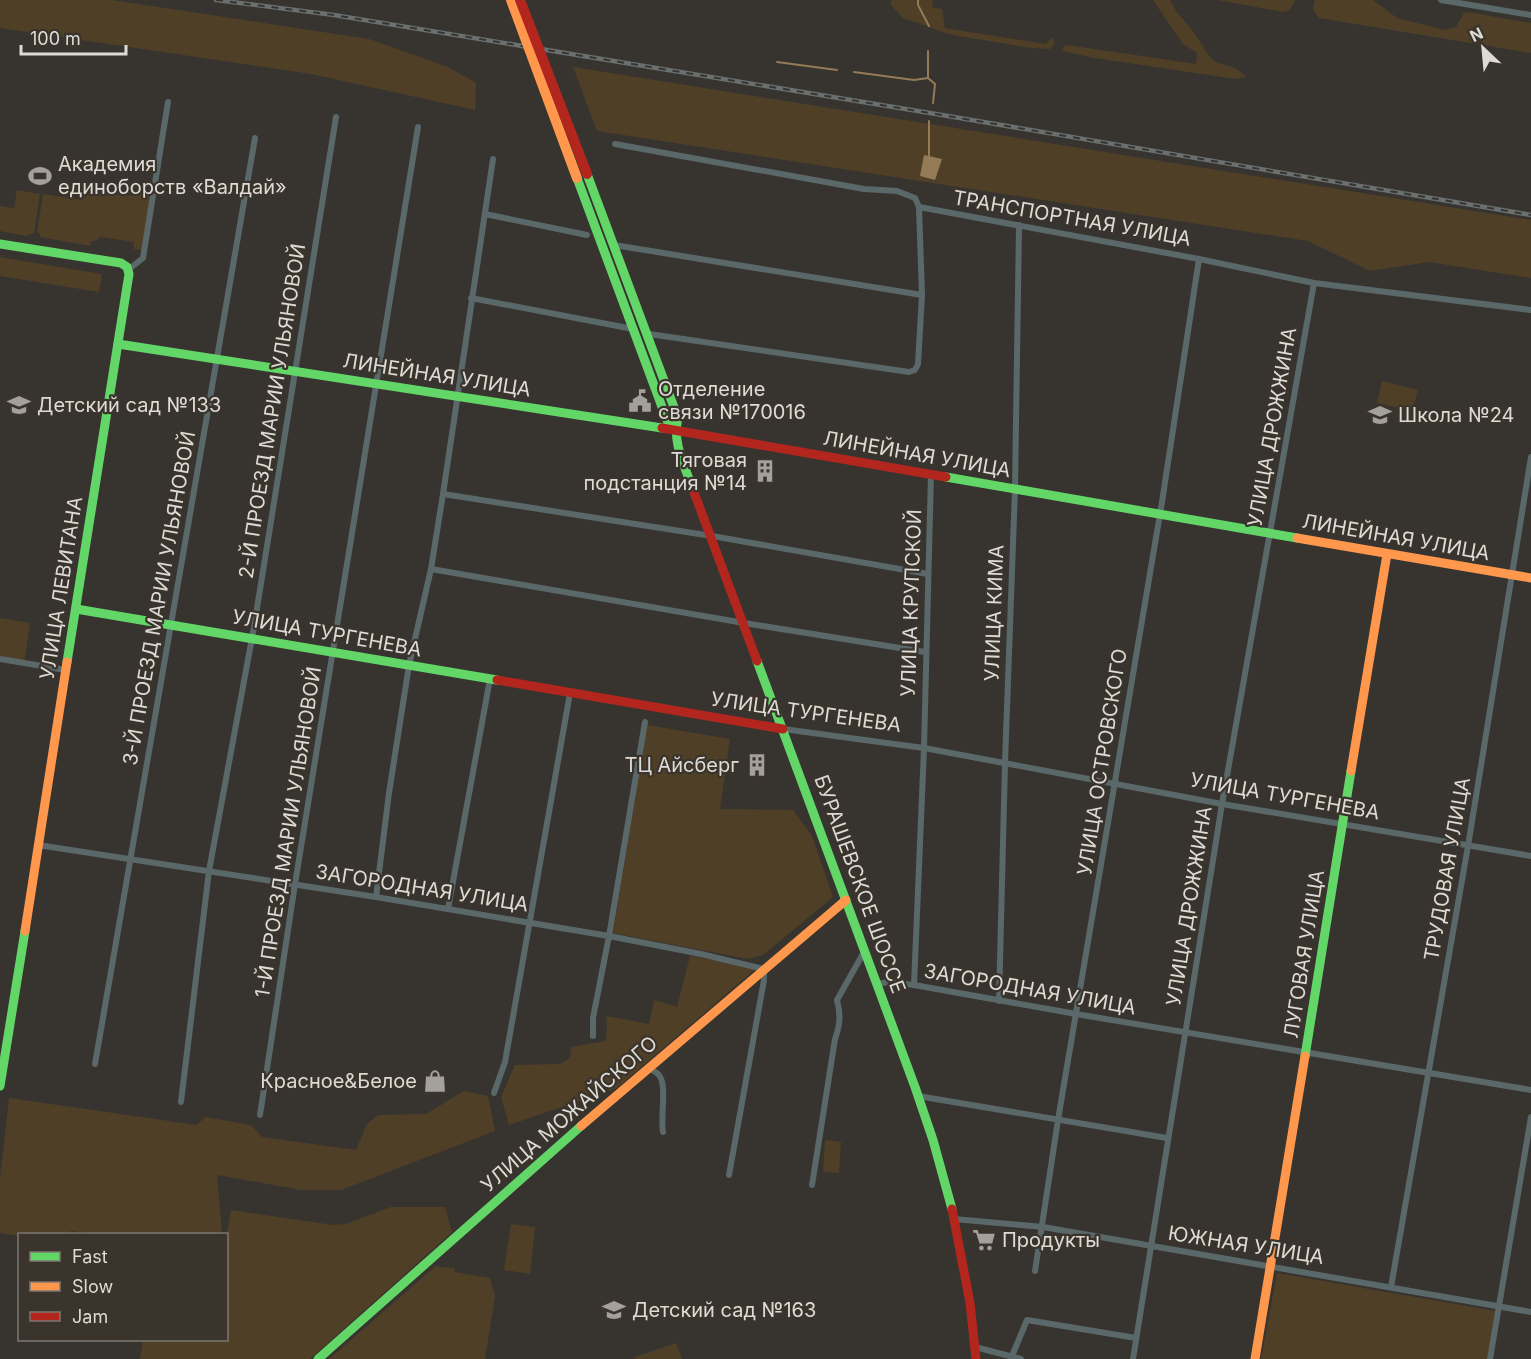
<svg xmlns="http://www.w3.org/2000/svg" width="1531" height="1359" viewBox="0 0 1531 1359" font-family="Inter,sans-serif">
<rect width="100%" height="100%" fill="#373430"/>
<g fill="#4f3f27">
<polygon points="0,0 112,0 369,39 448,67 476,83 475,110 311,74 0,28"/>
<polygon points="891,0 933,0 932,7 942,9 945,28 1045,44 1053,38 1055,44 1050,49 1031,48 952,35 903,18 891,5"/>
<polygon points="1153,0 1170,0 1176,11 1192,30 1210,57 1216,62 1235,68 1247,77 1235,79 1095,58 1062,51 1063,47 1067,45 1196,64 1197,53 1183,44"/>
<polygon points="1218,0 1295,0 1295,1 1290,10 1283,12"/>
<polygon points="1315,0 1373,0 1397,18 1445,30 1456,27 1464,13 1468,12 1531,23 1531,53 1319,18 1313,9"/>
<polygon points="573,67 1531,220 1531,278 1429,262 1370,271 1308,241 597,131"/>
<polygon points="85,188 132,196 137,190 147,192 151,196 142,250 134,249 134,242 101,237 95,241 91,241 90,246 40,237 40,233 37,232 43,194 83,200"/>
<polygon points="17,190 40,194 34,233 26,236 0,231 0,206 14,208"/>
<polygon points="0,257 102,274 99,292 0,276"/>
<polygon points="1382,381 1418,390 1412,411 1377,403"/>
<polygon points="0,618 30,623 24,665 0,661"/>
<polygon points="647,725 730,739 720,809 793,810 812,836 833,897 763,955 748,959 613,933"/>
<polygon points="690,956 747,966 754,969 753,971 617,1088 509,1125 501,1097 515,1065 560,1064 570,1058 571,1047 606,1041 607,1023 606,1016 649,1024 654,1000 677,1007"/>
<polygon points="464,1091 488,1096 495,1131 341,1190 301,1190 217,1175 222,1234 92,1234 71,1231 67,1234 19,1236 0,1233 0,1178 9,1098 197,1125 205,1117 251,1125 262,1137 356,1150 367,1124 378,1115 426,1114"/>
<polygon points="825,1140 841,1142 839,1173 823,1172"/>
<polygon points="391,1207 445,1207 452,1232 310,1359 140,1359 143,1340 226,1340 226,1238 231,1210 333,1225 346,1224"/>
<polygon points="511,1224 535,1227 530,1274 504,1270"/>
<polygon points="437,1265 438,1267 455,1268 454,1272 490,1278 495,1296 485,1359 329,1359"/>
<polygon points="1277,1273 1496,1311 1487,1359 1261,1359"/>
<polygon points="676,1343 682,1359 636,1359 635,1357"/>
</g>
<polygon fill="#947a57" points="924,155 942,159 935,180 920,176"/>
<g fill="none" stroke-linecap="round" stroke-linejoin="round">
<g stroke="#947a57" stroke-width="2">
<polyline points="918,0 918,5 929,26"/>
<polyline points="928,51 928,78 935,84 933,103"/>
<polyline points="777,62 837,70"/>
<polyline points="854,72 914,80 928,78"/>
<polyline points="929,156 929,121"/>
</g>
<g stroke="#5a686a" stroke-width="6">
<polyline points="1441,0 1531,15"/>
<polyline points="615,144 864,189 897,191 915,198 919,207 1199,259 1314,283 1531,310"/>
<polyline points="485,214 587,235"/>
<polyline points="614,245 922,295"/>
<polyline points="128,270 143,258 168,102"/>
<polyline points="471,298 628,328 632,326"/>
<polyline points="646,335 649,334 909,372 915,370 918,364 922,295 919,207"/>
<polyline points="443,494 712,536 928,574"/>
<polyline points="431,569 744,623 925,652"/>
<polyline points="0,659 66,670"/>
<polyline points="783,729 924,748 1222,804 1531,856"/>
<polyline points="38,845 376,897 609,936 701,954 764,969 764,980 729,1175"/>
<polyline points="376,897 389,793 409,665 431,569 443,494 493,159"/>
<polyline points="448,909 490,679"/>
<polyline points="877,984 888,982 914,985 1076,1014 1531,1090"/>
<polyline points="914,985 924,748 931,474"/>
<polyline points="999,1001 1005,763 1015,489 1019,225"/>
<polyline points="593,1036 593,1018 609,936 645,722"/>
<polyline points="95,1064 255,138"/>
<path d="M649,1069c3,1 6,2 9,5 10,9 2,42 5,58"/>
<polyline points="494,1093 505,1062 570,693"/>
<polyline points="918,1096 1167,1138"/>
<polyline points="181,1102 209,871 254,627 336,117"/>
<polyline points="260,1115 295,884 418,127"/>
<path d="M812,1185l23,-146c5,-14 6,-24 2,-39l27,-48"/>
<polyline points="954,1219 1043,1227 1531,1312"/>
<polyline points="1035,1271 1058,1120 1162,502 1199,259"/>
<polyline points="1391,1287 1468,846 1531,457"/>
<polyline points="975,1347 1021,1359"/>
<polyline points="1012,1356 1027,1320 1136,1338"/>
<polyline points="1133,1359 1222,804 1314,283"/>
<polyline points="1490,1359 1531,1117"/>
</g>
<g stroke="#63d668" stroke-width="9">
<path d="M587,174l91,244c-6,24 6,46 14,69"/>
<polyline points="577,178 668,423 675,430"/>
<polyline points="0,244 121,263 127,267 129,274 67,662"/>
<polyline points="118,344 662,428"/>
<polyline points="946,477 1297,538"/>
<polyline points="76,609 497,680"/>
<polyline points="757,661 915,1087 933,1140 952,1209"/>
<polyline points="1305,1056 1351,771"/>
<polyline points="0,1086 25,931"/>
<polyline points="318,1359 581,1126"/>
</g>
<g stroke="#ff974d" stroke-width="9">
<polyline points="1297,538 1531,578"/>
<polyline points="1351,771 1387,554"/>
<polyline points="25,931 67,662"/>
<polyline points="581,1126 846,900"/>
<polyline points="1255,1359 1305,1056"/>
</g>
<g stroke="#b3261e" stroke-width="9">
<polyline points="662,428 946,477"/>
<polyline points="692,487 757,661"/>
<polyline points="497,680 783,729"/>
<polyline points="952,1209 970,1303 976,1359"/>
</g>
<g stroke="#687071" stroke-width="4.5">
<polyline id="rail" points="216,0 334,15 942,115 1531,215"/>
</g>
<use href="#rail" stroke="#3a342d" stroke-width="2" stroke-dasharray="7" stroke-linecap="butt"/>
<polyline stroke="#ff974d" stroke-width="10" points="511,0 577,178"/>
<polyline stroke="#b3261e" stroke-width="10" points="520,0 587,174"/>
</g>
<defs>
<g id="stadium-bare" transform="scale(1.8)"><path d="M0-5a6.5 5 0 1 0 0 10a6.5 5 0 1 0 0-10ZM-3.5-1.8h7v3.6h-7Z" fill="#a4a19c" stroke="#3a342d" stroke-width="2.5" paint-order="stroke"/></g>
<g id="civic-bare" transform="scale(1.8)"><path d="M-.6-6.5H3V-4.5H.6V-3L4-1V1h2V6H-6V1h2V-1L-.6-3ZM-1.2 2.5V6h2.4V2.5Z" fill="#a4a19c" stroke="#3a342d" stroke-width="2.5" paint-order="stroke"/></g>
<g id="school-bare" transform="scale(1.8)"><path d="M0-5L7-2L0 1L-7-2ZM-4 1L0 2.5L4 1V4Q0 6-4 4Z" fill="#a4a19c" stroke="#3a342d" stroke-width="2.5" paint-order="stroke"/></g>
<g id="building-bare" transform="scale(1.8)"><path d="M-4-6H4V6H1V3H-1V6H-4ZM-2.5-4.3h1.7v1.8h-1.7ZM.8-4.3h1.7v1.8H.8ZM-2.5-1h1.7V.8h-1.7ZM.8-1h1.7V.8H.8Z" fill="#a4a19c" stroke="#3a342d" stroke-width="2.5" paint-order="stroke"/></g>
<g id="shop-bare" transform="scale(1.8)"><path d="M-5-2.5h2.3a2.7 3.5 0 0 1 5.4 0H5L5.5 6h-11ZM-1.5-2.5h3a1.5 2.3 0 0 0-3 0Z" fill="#a4a19c" stroke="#3a342d" stroke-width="2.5" paint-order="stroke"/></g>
<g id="supermarket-bare" transform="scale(1.8)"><path d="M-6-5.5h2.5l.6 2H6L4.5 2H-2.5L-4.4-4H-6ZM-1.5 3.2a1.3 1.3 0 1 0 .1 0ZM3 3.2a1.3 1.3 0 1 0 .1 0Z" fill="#a4a19c" stroke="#3a342d" stroke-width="2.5" paint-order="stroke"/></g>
</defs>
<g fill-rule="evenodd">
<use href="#stadium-bare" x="40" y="176"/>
<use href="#civic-bare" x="640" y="401"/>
<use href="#school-bare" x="19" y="405"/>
<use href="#school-bare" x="1380" y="415"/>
<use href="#building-bare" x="765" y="471"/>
<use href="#building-bare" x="757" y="765"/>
<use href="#shop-bare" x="435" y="1081"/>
<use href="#supermarket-bare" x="984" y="1240"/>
<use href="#school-bare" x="614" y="1310"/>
</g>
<g text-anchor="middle" stroke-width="4.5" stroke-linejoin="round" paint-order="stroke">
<g font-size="20" fill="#dedbd6" stroke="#3a342d" text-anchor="start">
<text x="58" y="171">Академия<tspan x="58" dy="23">единоборств «Валдай»</tspan></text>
<text x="658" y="396">Отделение<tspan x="658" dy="23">связи №170016</tspan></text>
<text x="37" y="412">Детский сад №133</text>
<text x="1398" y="422">Школа №24</text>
<text x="747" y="467" text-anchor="end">Тяговая<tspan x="747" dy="23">подстанция №14</tspan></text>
<text x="739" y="772" text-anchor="end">ТЦ Айсберг</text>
<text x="417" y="1088" text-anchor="end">Красное&amp;Белое</text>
<text x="1002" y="1247">Продукты</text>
<text x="632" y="1317">Детский сад №163</text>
</g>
<g font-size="20" fill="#dedbd6" stroke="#3a342d">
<text transform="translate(1072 218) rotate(10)" y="7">ТРАНСПОРТНАЯ УЛИЦА</text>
<text transform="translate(437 375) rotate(9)" y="7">ЛИНЕЙНАЯ УЛИЦА</text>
<text transform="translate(272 411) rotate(-81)" y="7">2-Й ПРОЕЗД МАРИИ УЛЬЯНОВОЙ</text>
<text transform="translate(1272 427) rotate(-80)" y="7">УЛИЦА ДРОЖЖИНА</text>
<text transform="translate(917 454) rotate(10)" y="7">ЛИНЕЙНАЯ УЛИЦА</text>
<text transform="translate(1396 537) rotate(10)" y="7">ЛИНЕЙНАЯ УЛИЦА</text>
<text transform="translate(61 588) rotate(-81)" y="7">УЛИЦА ЛЕВИТАНА</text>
<text transform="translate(159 598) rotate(-80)" y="7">3-Й ПРОЕЗД МАРИИ УЛЬЯНОВОЙ</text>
<text transform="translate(911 603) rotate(-88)" y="7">УЛИЦА КРУПСКОЙ</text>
<text transform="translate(994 613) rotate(-88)" y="7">УЛИЦА КИМА</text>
<text transform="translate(327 633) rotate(10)" y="7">УЛИЦА ТУРГЕНЕВА</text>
<text transform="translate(806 712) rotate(8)" y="7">УЛИЦА ТУРГЕНЕВА</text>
<text transform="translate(1102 762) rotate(-81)" y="7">УЛИЦА ОСТРОВСКОГО</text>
<text transform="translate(1285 796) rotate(10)" y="7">УЛИЦА ТУРГЕНЕВА</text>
<text transform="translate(288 832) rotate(-81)" y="7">1-Й ПРОЕЗД МАРИИ УЛЬЯНОВОЙ</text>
<text transform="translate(1447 869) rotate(-80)" y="7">ТРУДОВАЯ УЛИЦА</text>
<text transform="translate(860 884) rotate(70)" y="7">БУРАШЕВСКОЕ ШОССЕ</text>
<text transform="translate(422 888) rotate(9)" y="7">ЗАГОРОДНАЯ УЛИЦА</text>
<text transform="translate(1189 906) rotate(-81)" y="7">УЛИЦА ДРОЖЖИНА</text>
<text transform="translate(1304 954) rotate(-81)" y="7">ЛУГОВАЯ УЛИЦА</text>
<text transform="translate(1030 989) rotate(10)" y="7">ЗАГОРОДНАЯ УЛИЦА</text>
<text transform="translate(569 1114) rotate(-41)" y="7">УЛИЦА МОЖАЙСКОГО</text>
<text transform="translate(1246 1245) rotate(9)" y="7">ЮЖНАЯ УЛИЦА</text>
</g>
</g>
<rect x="18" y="1233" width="210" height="108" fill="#3a342d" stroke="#7c7771" stroke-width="1.5"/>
<rect x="30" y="1252" width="30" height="9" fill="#63d668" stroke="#7c7771" stroke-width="1.5"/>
<text x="72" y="1263" font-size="18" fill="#dedbd6">Fast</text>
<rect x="30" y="1282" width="30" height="9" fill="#ff974d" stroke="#7c7771" stroke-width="1.5"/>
<text x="72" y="1293" font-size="18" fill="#dedbd6">Slow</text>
<rect x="30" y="1312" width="30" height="9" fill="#b3261e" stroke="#7c7771" stroke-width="1.5"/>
<text x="72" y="1323" font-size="18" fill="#dedbd6">Jam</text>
<g transform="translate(1483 48) rotate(334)" stroke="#3a342d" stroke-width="4.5" paint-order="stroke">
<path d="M0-4.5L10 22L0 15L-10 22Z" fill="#dedbd6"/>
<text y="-9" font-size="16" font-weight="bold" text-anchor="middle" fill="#dedbd6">N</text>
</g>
<path d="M21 45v9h105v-9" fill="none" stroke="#dedbd6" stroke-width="3"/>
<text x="30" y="45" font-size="18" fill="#dedbd6" stroke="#3a342d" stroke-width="4.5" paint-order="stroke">100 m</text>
</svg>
